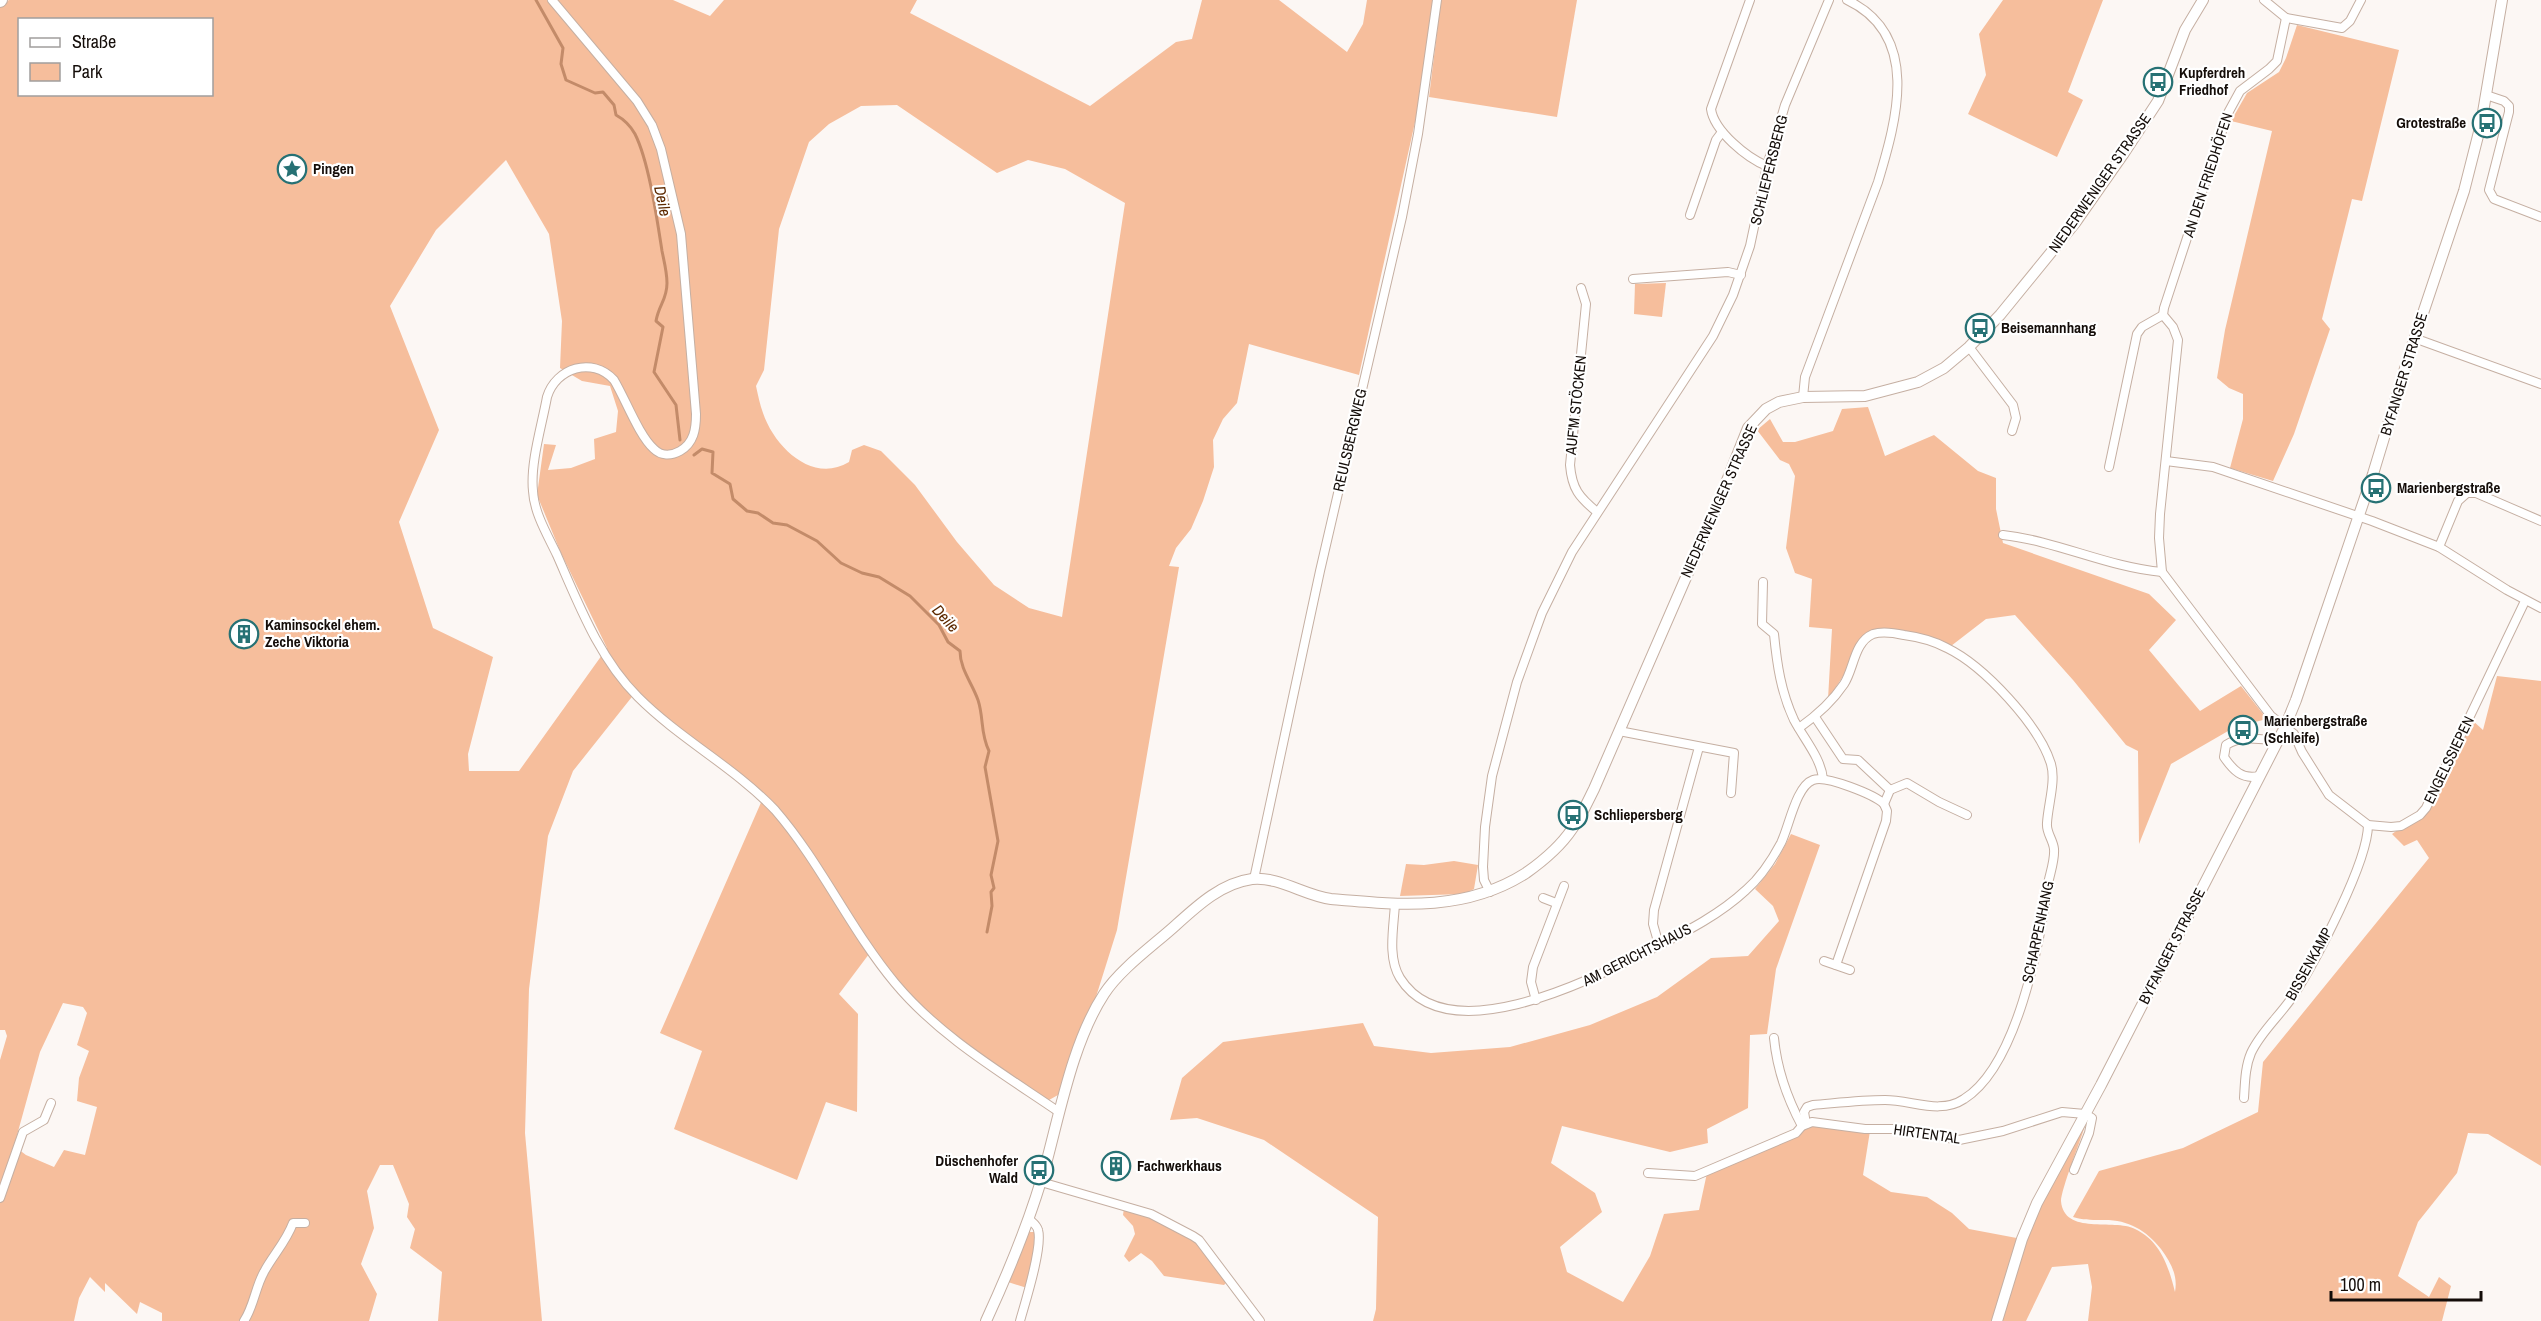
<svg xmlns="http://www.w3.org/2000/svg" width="2541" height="1321" viewBox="0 0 2541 1321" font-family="'Archivo Narrow',sans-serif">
<rect width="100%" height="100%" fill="#fcf7f4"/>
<g fill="#f6be9c" fill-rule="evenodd">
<path d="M9,0h664l37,16 14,-16h193l-7,13 180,93 86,-64 16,-3 10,-39h77l68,52 16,-28 4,-24h67l-17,113 -58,262 -110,-31 -12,59 -14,16 -10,21 1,27 -11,34 -12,28 -15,19 -7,18 10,1 -62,363 -22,70 -37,95 -9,5 -86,-55 -39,-32 -52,-63 -33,44 19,20 -1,98 -31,-10 -29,78 -123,-51 28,-78 -42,-18 103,-235 -128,-105 -62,78 -25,65 -19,153 -4,144 17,188h-104l4,-49 -32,-24 5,-19 -8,-12 2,-13 -16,-39h-13l-13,26 7,37 -13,36 16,30 -8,27h-207v-8l-22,-11 -3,12 -32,-31v9l-15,-15 -11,21 -5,23h-74v-261l7,-24 -2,-6h-5v-1023zM20,20h192v74h-192zM897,105l100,68 31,-13 37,9 60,34 -63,414 -33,-9 -35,-23 -37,-43 -42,-57 -34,-34 -17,-6 -12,5 -3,12c-36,22 -74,-14 -86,-49 -3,-8 -5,-18 -7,-27l8,-16 15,-141 30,-87 20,-18 32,-18zM506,160l43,74 13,87 -2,47 22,13 28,5 8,25 -2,21 -22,7 1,20 -24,9 -23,2 8,-25 -12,-1 -7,51 24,58 46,95 -88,123h-50l-1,-17 25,-97 -60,-29 -34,-106 40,-92 -49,-124 46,-76zM63,1003l20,4 4,6 -10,32 12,6 -10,27 -2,23 20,6 -12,48 -21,-5 -10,17 -28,-12 -12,-9 26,-94z"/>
<polygon points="1441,0 1577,0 1557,117 1429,97"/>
<polygon points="2003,0 2103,0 2068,92 2083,100 2057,157 1968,114 1986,75 1979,34"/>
<polygon points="2297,25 2399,50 2362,201 2352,199 2322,319 2330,329 2294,434 2273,481 2230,468 2243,419 2243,394 2229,388 2217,378 2225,330 2272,131 2231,121 2247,93 2279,72 2286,58"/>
<polygon points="1666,283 1662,317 1634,314 1635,284"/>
<path d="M1868,407l17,49 49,-21 44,36 18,7v31l7,34 146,51 27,26 -27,30 51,61 41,-25 26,33 -32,8 -64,37 -32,80 -1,-93 -12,-6 -53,-65 -58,-65 -29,4 -35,27c-27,-12 -49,-16 -78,-15l-45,68 4,-70 -23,-2 3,-48 -17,-6 -9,-25 9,-72 -6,-12 -9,-4 -23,-30 13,-11 13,23h12l38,-11 9,-22z"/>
<path d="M2497,676l44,5v485l-53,-32 -20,-1 -11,40 -39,49 -20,54 31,21 10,-20 12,9 -9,35h-354l4,-34 -4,-23 -36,3 -26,54h-653l3,-12 2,-92 -114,-77 -67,-22 -27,2 12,-42 41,-36 140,-19 11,23 57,7 79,-6 80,-22 67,-28 54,-39 37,-2 31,-35 -6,-15 -18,-17 20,-25 16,-30 29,11 -44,124 -9,65 -17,1 -2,73 -41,21 1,14 -38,9 -108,-26 -11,37 44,30 7,19 -42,35 7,25 56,30 27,-46 14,-42 35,-4 8,-37 100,-48 63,6 -7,44 28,17 36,5 25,16 17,16 53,10 40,-79 23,-34c-4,13 -24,64 -24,75 3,35 53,17 74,28 26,12 34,39 40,63 3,-17 -4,-29 -14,-43 -16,-20 -34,-30 -60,-29 -11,0 -18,0 -28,-3l26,-46 84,-23 75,-36 5,-50 166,-204 -12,-18 -13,6 -12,-12 38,-27 42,-87 11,10z"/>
<polygon points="1454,861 1478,865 1474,889 1464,894 1400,896 1406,864 1424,865"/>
<polygon points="1124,1208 1150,1215 1193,1236 1228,1281 1224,1285 1164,1276 1152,1261 1141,1253 1129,1262 1124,1256 1135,1234 1133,1226 1123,1215"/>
<polygon points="1029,1232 1034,1232 1036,1236 1027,1288 1008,1282"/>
</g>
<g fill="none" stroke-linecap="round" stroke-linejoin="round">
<g stroke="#c38b69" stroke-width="3">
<path d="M536,0l27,48 -2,16 5,16 29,13 8,-1 11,13 2,10c9,5 14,10 19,19 14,28 22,85 27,117 2,10 5,21 5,32 0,17 -8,21 -11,38l7,6 -9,45 22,33 4,35"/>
<path d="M694,455l8,-6 11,3 -1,21 18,11 3,15 14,12 11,2 15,10 14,2 30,16 24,22 21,10 17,4 31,19 29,29 9,17 12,9c0,18 12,32 18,49 6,18 2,33 11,51l-4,16 13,74 -7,34 3,13 -3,4 1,14 -5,26"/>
</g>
<g stroke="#c5afa2" stroke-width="10">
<g id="minor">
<path d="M552,0l85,101 15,24 9,24 20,85 15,180c0,15 -2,29 -16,37 -9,5 -19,5 -26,-2 -15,-13 -29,-51 -40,-69 -22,-24 -58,-12 -67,17 -5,28 -17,66 -14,94 1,22 15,45 24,64 22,50 42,103 81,142 42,42 96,70 137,113 46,53 75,119 120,173 44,53 107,90 164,129"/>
<path d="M1750,0l-39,109c3,22 36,49 56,57"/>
<polyline points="2264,0 2286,18 2342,28 2350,21 2361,0"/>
<polyline points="2286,18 2277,61 2269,69 2240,91 2228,113 2164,308 2163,315 2173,327 2178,340 2160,514 2159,538 2162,572 2271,716 2294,734 2302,752 2329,795 2368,825 2391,827 2401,826 2420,815 2426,808 2525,601"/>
<polyline points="2486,95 2504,101 2509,106 2509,112 2489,190 2494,199 2541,217"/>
<polyline points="1690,215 1716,140 1722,132"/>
<polyline points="1633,279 1728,272 1741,275"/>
<path d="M1581,288l5,16 -16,161c2,24 9,32 27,47"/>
<polyline points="2414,338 2541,384"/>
<polyline points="1969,347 2013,405 2016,418 2012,431"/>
<path d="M1803,397l2,-20 73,-195c19,-63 43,-147 -31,-182"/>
<polyline points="2166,461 2213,467 2372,521 2439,547 2507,590 2541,608"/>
<polyline points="2109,467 2137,334 2142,327 2163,315"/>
<path d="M2003,535c54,6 104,32 159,37"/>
<polyline points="2439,547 2458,501 2467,493 2476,493 2541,521"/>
<path d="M1763,582l-1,42 12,10c3,31 7,58 20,86 10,19 27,38 29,59"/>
<polyline points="1815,717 1843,759 1858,760 1890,790"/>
<path d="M1799,728c17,-12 33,-26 45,-44 10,-15 10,-42 29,-50 9,-3 22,-1 31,1 15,2 30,6 43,13 37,18 92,77 104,116 5,17 -3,41 -4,59 -1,10 6,16 7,26 1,11 -4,24 -6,35 -8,59 -31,182 -84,215 -24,16 -52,1 -79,1 -24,0 -48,3 -72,5l-6,2 -3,5 2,12"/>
<polyline points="1619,731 1734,753 1731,793"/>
<path d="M2259,776c-17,4 -26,-6 -35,-19l2,-12c16,-10 33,-6 52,-4"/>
<polyline points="1254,879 1320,571 1402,217 1418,134 1437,0"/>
<polyline points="1490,892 1484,880 1483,867 1485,827 1492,776 1517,682 1542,613 1572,552 1713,336 1733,295 1750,246 1767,166 1785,105 1829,0"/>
<polyline points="1543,898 1556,903"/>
<path d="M1395,903c-1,23 -8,54 5,75 47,75 190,2 246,-26 35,-18 71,-35 100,-62 15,-13 26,-30 35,-47 8,-16 15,-57 32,-63 13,-5 62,15 71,24l6,-14 17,-7 32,19 28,13"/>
<polyline points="1659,945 1653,924 1654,910 1699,747"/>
<polyline points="1824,961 1850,970"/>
<polyline points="1836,965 1886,821 1887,811 1884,804"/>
<polyline points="1536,1000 1531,982 1533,967 1564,886"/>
<path d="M1774,1038c3,32 13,60 28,88"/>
<path d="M2244,1098c1,-15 1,-31 7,-45 10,-22 31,-39 44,-60 21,-33 73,-131 73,-168"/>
<polyline points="1648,1173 1695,1176 1796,1133 1802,1126 1812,1122 1865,1129 1902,1129 1959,1140 2003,1131 2062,1112 2085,1114 2092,1118 2089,1133 2074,1170"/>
<polyline points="1041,1182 1151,1214 1193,1236 1199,1240 1260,1321"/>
<polyline points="0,1198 23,1132 44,1120 51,1103"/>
<path d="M244,1321c10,-15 11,-33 20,-49 9,-17 22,-30 29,-49h12"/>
<path d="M1020,1321c5,-18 23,-74 18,-91 -1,-5 -6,-8 -9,-11"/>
</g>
</g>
<g stroke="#c5afa2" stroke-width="12">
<g id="tertiary">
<path d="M986,1321c24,-52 46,-105 61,-161 14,-53 27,-120 57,-166 16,-25 50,-49 72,-69 22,-20 46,-42 76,-46 26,-3 54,17 79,20 69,6 134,13 195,-26 17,-12 34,-26 46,-44 9,-12 15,-26 22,-40l120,-276 34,-85 18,-19 13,-7 24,-5 62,-1 53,-14 26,-14 25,-21 31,-32 75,-92 49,-70 34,-52 27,-71 18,-30"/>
<polyline points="1997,1321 2022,1239 2037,1203 2101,1085 2285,727 2296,700 2373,474 2410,352 2464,191 2481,124 2502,0"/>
</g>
</g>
<g stroke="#c5afa2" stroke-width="14">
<polyline id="secondary" points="0,1 1,0"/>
</g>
<use href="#minor" stroke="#fff" stroke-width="8"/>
<use href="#tertiary" stroke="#fff" stroke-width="10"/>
<use href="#secondary" stroke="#fff" stroke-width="12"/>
</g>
<defs>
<g id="bus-ring" transform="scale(1.5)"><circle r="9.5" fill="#fff" stroke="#267174" stroke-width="1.5"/><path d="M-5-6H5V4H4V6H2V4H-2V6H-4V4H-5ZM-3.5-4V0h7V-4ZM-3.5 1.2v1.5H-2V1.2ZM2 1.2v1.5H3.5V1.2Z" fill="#267174"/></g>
<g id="sight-ring" transform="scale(1.5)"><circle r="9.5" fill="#fff" stroke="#267174" stroke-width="1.5"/><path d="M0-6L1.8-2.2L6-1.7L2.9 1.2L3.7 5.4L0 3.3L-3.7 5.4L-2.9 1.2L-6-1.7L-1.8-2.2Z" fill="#267174"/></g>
<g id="building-ring" transform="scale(1.5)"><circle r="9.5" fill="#fff" stroke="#267174" stroke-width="1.5"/><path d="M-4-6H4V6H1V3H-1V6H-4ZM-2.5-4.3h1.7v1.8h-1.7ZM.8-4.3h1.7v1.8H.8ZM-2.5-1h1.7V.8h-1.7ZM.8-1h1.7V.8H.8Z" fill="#267174"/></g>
</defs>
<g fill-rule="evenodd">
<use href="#bus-ring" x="2158" y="82"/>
<use href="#bus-ring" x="2487" y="123"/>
<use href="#sight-ring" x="292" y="169"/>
<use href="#bus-ring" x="1980" y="328"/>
<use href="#bus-ring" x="2376" y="488"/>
<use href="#building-ring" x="244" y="634"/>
<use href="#bus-ring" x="2243" y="730"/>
<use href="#bus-ring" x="1573" y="815"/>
<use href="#building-ring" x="1116" y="1166"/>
<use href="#bus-ring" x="1039" y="1170"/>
</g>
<g text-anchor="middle" stroke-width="4.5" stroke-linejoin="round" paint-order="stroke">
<g font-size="15" font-weight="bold" fill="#140d09" stroke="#fff" text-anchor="start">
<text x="2179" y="78">Kupferdreh<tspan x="2179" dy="17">Friedhof</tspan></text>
<text x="2466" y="128" text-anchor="end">Grotestraße</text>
<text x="313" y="174">Pingen</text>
<text x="2001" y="333">Beisemannhang</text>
<text x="2397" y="493">Marienbergstraße</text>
<text x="265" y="630">Kaminsockel ehem.<tspan x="265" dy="17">Zeche Viktoria</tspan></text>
<text x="2264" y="726">Marienbergstraße<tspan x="2264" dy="17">(Schleife)</tspan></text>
<text x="1594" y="820">Schliepersberg</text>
<text x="1018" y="1166" text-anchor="end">Düschenhofer<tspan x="1018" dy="17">Wald</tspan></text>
<text x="1137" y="1171">Fachwerkhaus</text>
</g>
<g font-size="15" fill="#140d09" stroke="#fff">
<text transform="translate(1769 170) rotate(-76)" y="5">SCHLIEPERSBERG</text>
<text transform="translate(2208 175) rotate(-72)" y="5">AN DEN FRIEDHÖFEN</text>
<text transform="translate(2100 183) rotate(-55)" y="5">NIEDERWENIGER STRASSE</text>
<text transform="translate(2404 374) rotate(-73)" y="5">BYFANGER STRASSE</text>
<text transform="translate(1576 405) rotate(-84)" y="5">AUF'M STÖCKEN</text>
<text transform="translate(1350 440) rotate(-77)" y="5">REULSBERGWEG</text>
<text transform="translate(1719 501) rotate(-66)" y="5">NIEDERWENIGER STRASSE</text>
<text transform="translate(2449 760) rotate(-64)" y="5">ENGELSSIEPEN</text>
<text transform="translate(2038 932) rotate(-78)" y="5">SCHARPENHANG</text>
<text transform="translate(2172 946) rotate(-63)" y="5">BYFANGER STRASSE</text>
<text transform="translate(1637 955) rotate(-27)" y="5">AM GERICHTSHAUS</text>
<text transform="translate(2309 964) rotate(-61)" y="5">BISSENKAMP</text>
<text transform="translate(1927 1134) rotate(8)" y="5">HIRTENTAL</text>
</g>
<g font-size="16" font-style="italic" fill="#5d2900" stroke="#fff">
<text transform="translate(663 201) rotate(78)" y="6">Deile</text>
<text transform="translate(946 618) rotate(48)" y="6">Deile</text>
</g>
</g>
<rect x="18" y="18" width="195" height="78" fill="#ffffff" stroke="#a19e9d" stroke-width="1.5"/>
<rect x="30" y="38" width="30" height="9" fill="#ffffff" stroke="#a19e9d" stroke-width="1.5"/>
<text x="72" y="48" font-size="18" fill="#140d09">Straße</text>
<rect x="30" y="63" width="30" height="18" fill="#f6be9c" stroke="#a19e9d" stroke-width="1.5"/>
<text x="72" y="78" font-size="18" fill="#140d09">Park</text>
<path d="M2331 1291v9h150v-9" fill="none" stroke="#140d09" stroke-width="3"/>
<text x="2340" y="1291" font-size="18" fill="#140d09" stroke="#ffffff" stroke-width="4.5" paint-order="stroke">100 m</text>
</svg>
